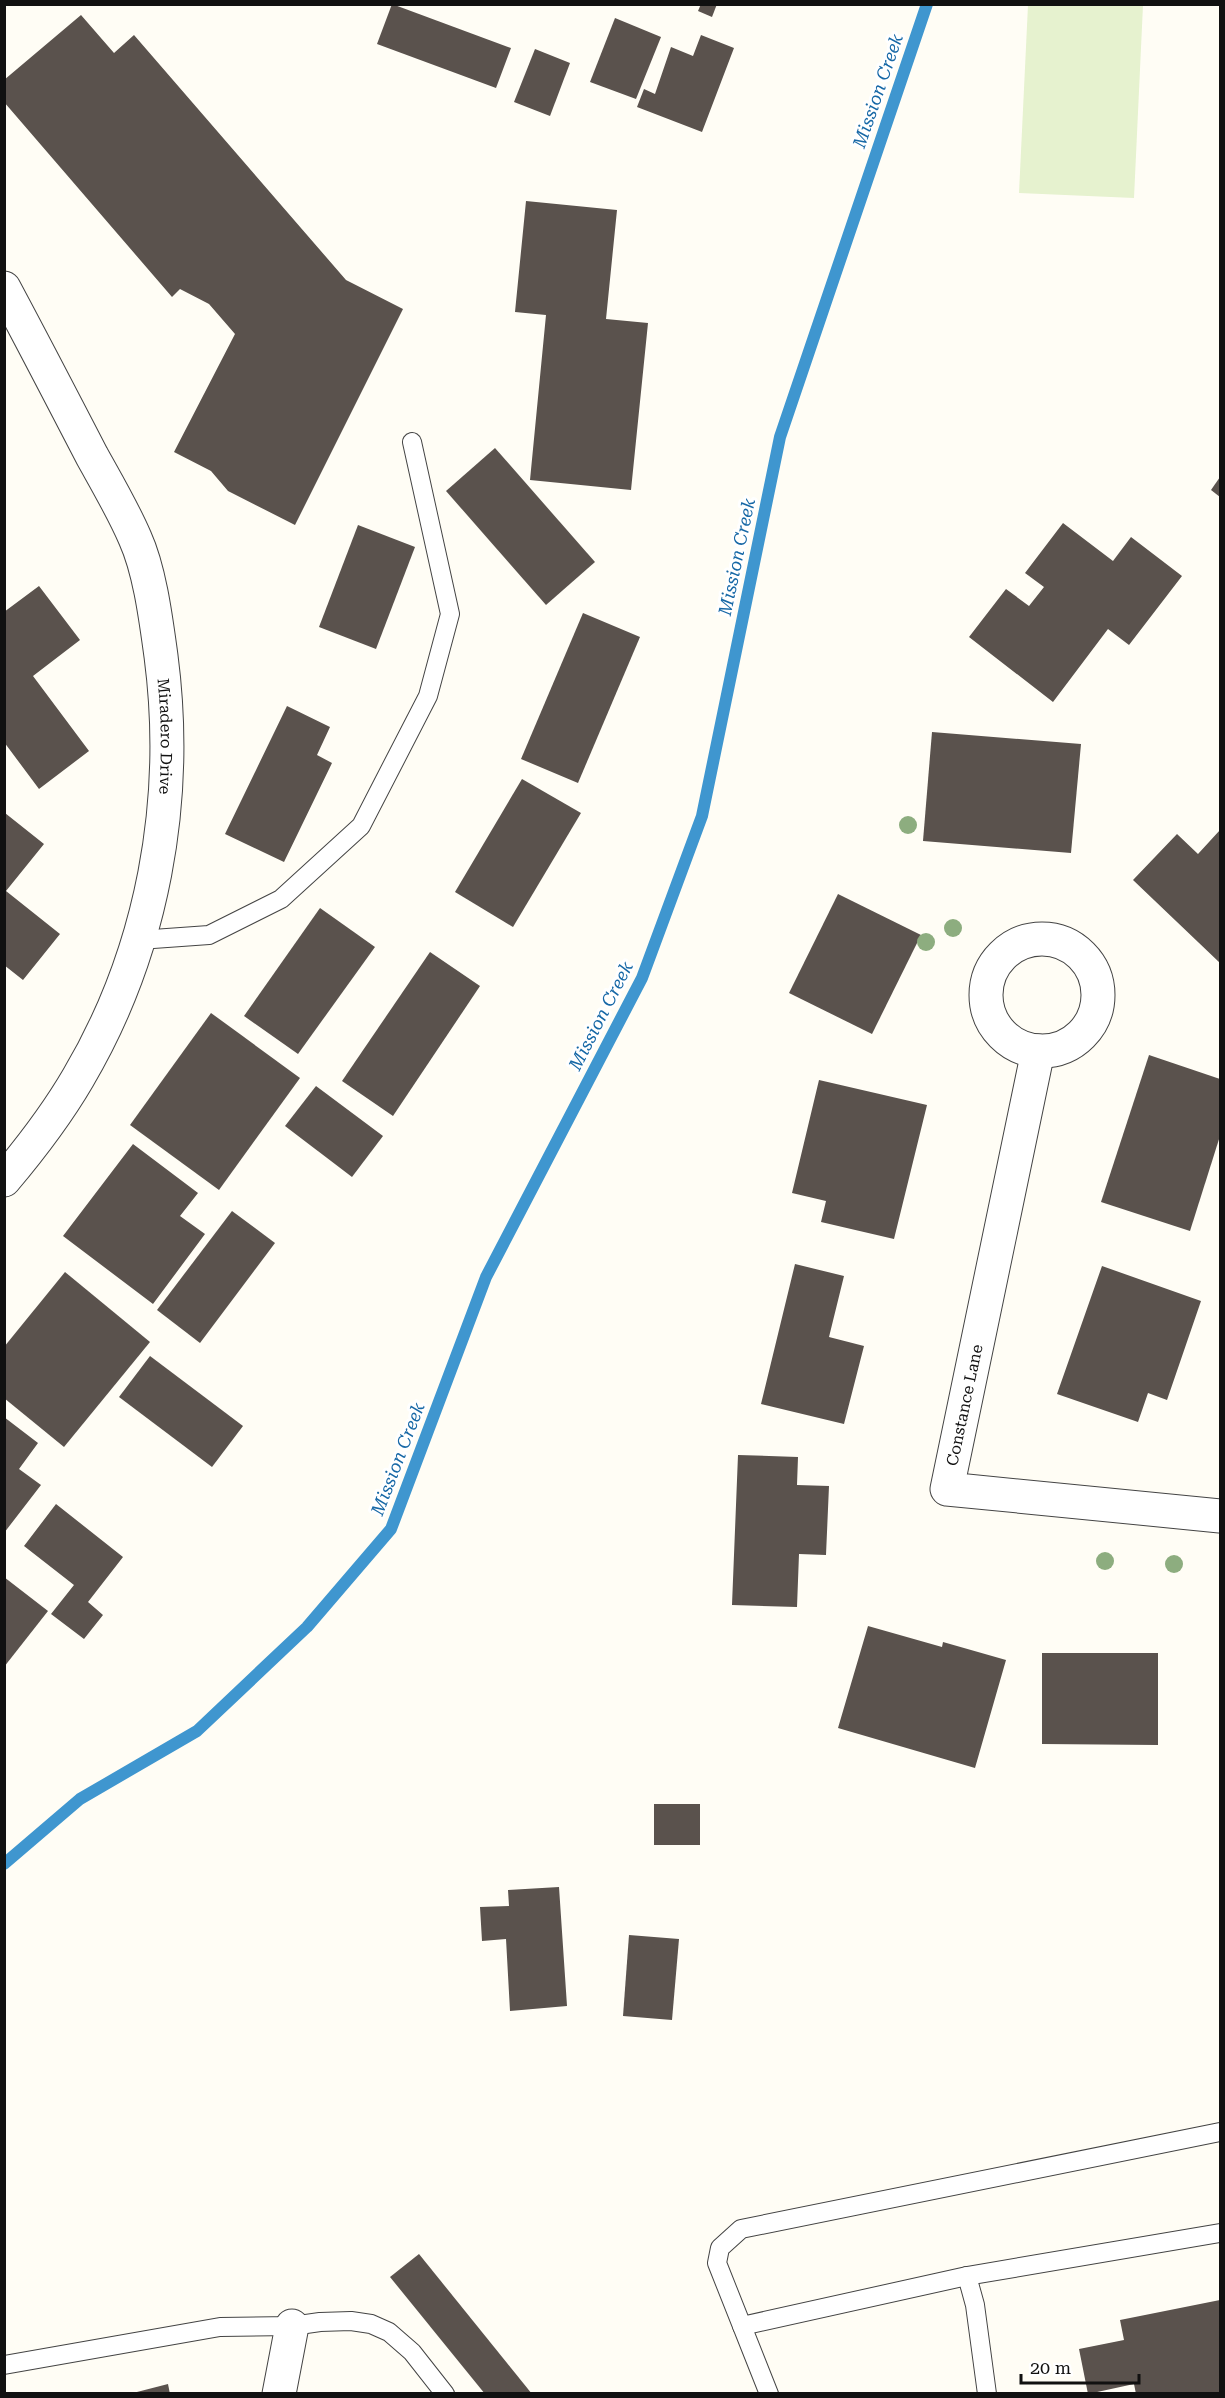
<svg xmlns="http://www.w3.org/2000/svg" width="1225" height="2398" viewBox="0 0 1225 2398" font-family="'Roboto Serif',serif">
<rect width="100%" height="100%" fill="#fffdf5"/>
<polygon fill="#e6f2cf" points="1028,5 1143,5 1134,198 1019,193"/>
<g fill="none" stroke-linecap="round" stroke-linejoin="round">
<polyline stroke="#3f96cf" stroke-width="12" points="4,1864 80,1799 197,1731 307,1627 391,1529 486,1277 642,978 702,816 780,437 927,4"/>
</g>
<g fill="#5a524d">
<polygon points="392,4 511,48 496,88 377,44"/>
<polygon points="701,4 717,4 712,17 698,11"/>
<polygon points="81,15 114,53 134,35 346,280 403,309 295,525 228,491 211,471 174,452 235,334 209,304 180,289 172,297 4,102 4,80"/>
<polygon points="615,18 661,37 636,99 590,82"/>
<polygon points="701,35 734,48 702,132 637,107 644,89 655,94 671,47 693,56"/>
<polygon points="535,49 570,63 550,116 514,102"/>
<polygon points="526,201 617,210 606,319 648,323 631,490 530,480 546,315 515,312"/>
<polygon points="495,448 595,562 546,605 446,491"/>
<polygon points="1220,477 1220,497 1211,490"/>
<polygon points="1063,523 1113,561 1131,537 1182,576 1129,645 1108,629 1053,702 969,637 1006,589 1029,606 1044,587 1025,573"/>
<polygon points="358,525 415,547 376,649 319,627"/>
<polygon points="39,586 80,640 33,676 89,751 39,789 4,742 4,612"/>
<polygon points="583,613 640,637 578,783 521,759"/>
<polygon points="287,706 330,727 317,755 332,763 284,862 225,834"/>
<polygon points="932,732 1081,744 1071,853 923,841"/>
<polygon points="522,779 581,813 513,927 455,892"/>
<polygon points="5,813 44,844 6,891 60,934 23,980 4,965"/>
<polygon points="1220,830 1220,963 1133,880 1177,834 1198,854"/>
<polygon points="838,894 921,935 872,1034 789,993"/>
<polygon points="320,908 375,947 298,1054 244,1016"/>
<polygon points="430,952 480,986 393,1116 342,1081"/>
<polygon points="211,1013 300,1078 219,1190 130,1125"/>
<polygon points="1149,1055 1220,1079 1220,1136 1190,1231 1101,1202"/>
<polygon points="819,1080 927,1105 894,1239 821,1222 826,1201 792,1193"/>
<polygon points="316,1086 383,1136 352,1177 285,1126"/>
<polygon points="133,1144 198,1193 180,1216 205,1234 153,1304 63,1236"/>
<polygon points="232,1211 275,1243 200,1343 157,1310"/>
<polygon points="795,1264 844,1276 829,1337 864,1346 844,1424 761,1404"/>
<polygon points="1102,1266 1201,1301 1167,1400 1148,1393 1138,1422 1057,1394"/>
<polygon points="65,1272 150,1342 64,1447 4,1398 4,1347"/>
<polygon points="150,1356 243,1426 212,1467 119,1397"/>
<polygon points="4,1417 38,1443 19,1469 41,1485 4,1533"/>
<polygon points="738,1455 798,1457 797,1485 829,1486 826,1555 799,1554 797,1607 732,1605"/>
<polygon points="56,1504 123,1557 88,1602 103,1615 84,1639 51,1614 74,1585 24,1546"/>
<polygon points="4,1577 48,1611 4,1667"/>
<polygon points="868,1626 942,1647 943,1642 1006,1660 975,1768 838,1728"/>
<polygon points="1042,1653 1158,1653 1158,1745 1042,1744"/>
<rect x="654" y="1804" width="46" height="41"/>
<polygon points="559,1887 567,2006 510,2011 506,1939 482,1941 480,1907 509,1906 508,1890"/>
<polygon points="629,1935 679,1939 672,2020 623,2016"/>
<polygon points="419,2254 532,2394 485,2394 390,2277"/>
<polygon points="1220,2300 1220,2394 1136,2394 1134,2384 1088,2394 1079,2349 1124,2340 1120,2320"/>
<polygon points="168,2384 170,2394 134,2394 133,2393"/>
</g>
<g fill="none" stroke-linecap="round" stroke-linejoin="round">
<g stroke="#444" stroke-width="20">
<g id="service">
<polyline points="139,940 209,935 281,899 361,826 428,696 450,614 412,442"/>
<polyline points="742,2326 967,2276"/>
<polyline points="4,2365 220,2327 292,2326 320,2322 351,2321 371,2324 389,2332 412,2352 445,2394"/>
<polyline points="769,2394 717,2263 720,2248 741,2229 1220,2132"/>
<polyline points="987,2394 975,2305 967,2276 1220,2233"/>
</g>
</g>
<g stroke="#444" stroke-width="35">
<g id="minor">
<path id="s1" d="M4,288c30,56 59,112 88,168 15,27 31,54 43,82 15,33 21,82 26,118 19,145 -8,295 -83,422 -21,36 -47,70 -74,102"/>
<circle cx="1042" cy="995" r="56"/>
<polyline points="1038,1051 947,1489 1220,1516"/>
<polyline points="279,2394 292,2326"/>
</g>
</g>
<use href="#service" stroke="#fff" stroke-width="18"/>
<use href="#minor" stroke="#fff" stroke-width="33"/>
</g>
<g fill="#8dad7f">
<circle cx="908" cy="825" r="9"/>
<circle cx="953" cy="928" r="9"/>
<circle cx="926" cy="942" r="9"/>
<circle cx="1105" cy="1561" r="9"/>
<circle cx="1174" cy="1564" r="9"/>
</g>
<g text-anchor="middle" stroke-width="6" stroke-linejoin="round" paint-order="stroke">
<g font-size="16" fill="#111" stroke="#fff">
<text dy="6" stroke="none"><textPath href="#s1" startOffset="484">Miradero Drive</textPath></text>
<text transform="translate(964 1405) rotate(-78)" y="6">Constance Lane</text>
</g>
<g font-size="18" font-style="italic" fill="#1768a6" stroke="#fff">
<text transform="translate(878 91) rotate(-71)" y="6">Mission Creek</text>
<text transform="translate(737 557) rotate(-78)" y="6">Mission Creek</text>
<text transform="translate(601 1016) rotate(-63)" y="6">Mission Creek</text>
<text transform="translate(398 1459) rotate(-69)" y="6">Mission Creek</text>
</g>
</g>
<rect width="1225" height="2398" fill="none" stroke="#111111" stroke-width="12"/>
<path d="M1021 2374v9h118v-9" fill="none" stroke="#111111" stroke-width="3"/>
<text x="1030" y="2374" font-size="18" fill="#111111" stroke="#ffffff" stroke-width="4.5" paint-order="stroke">20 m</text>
</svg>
